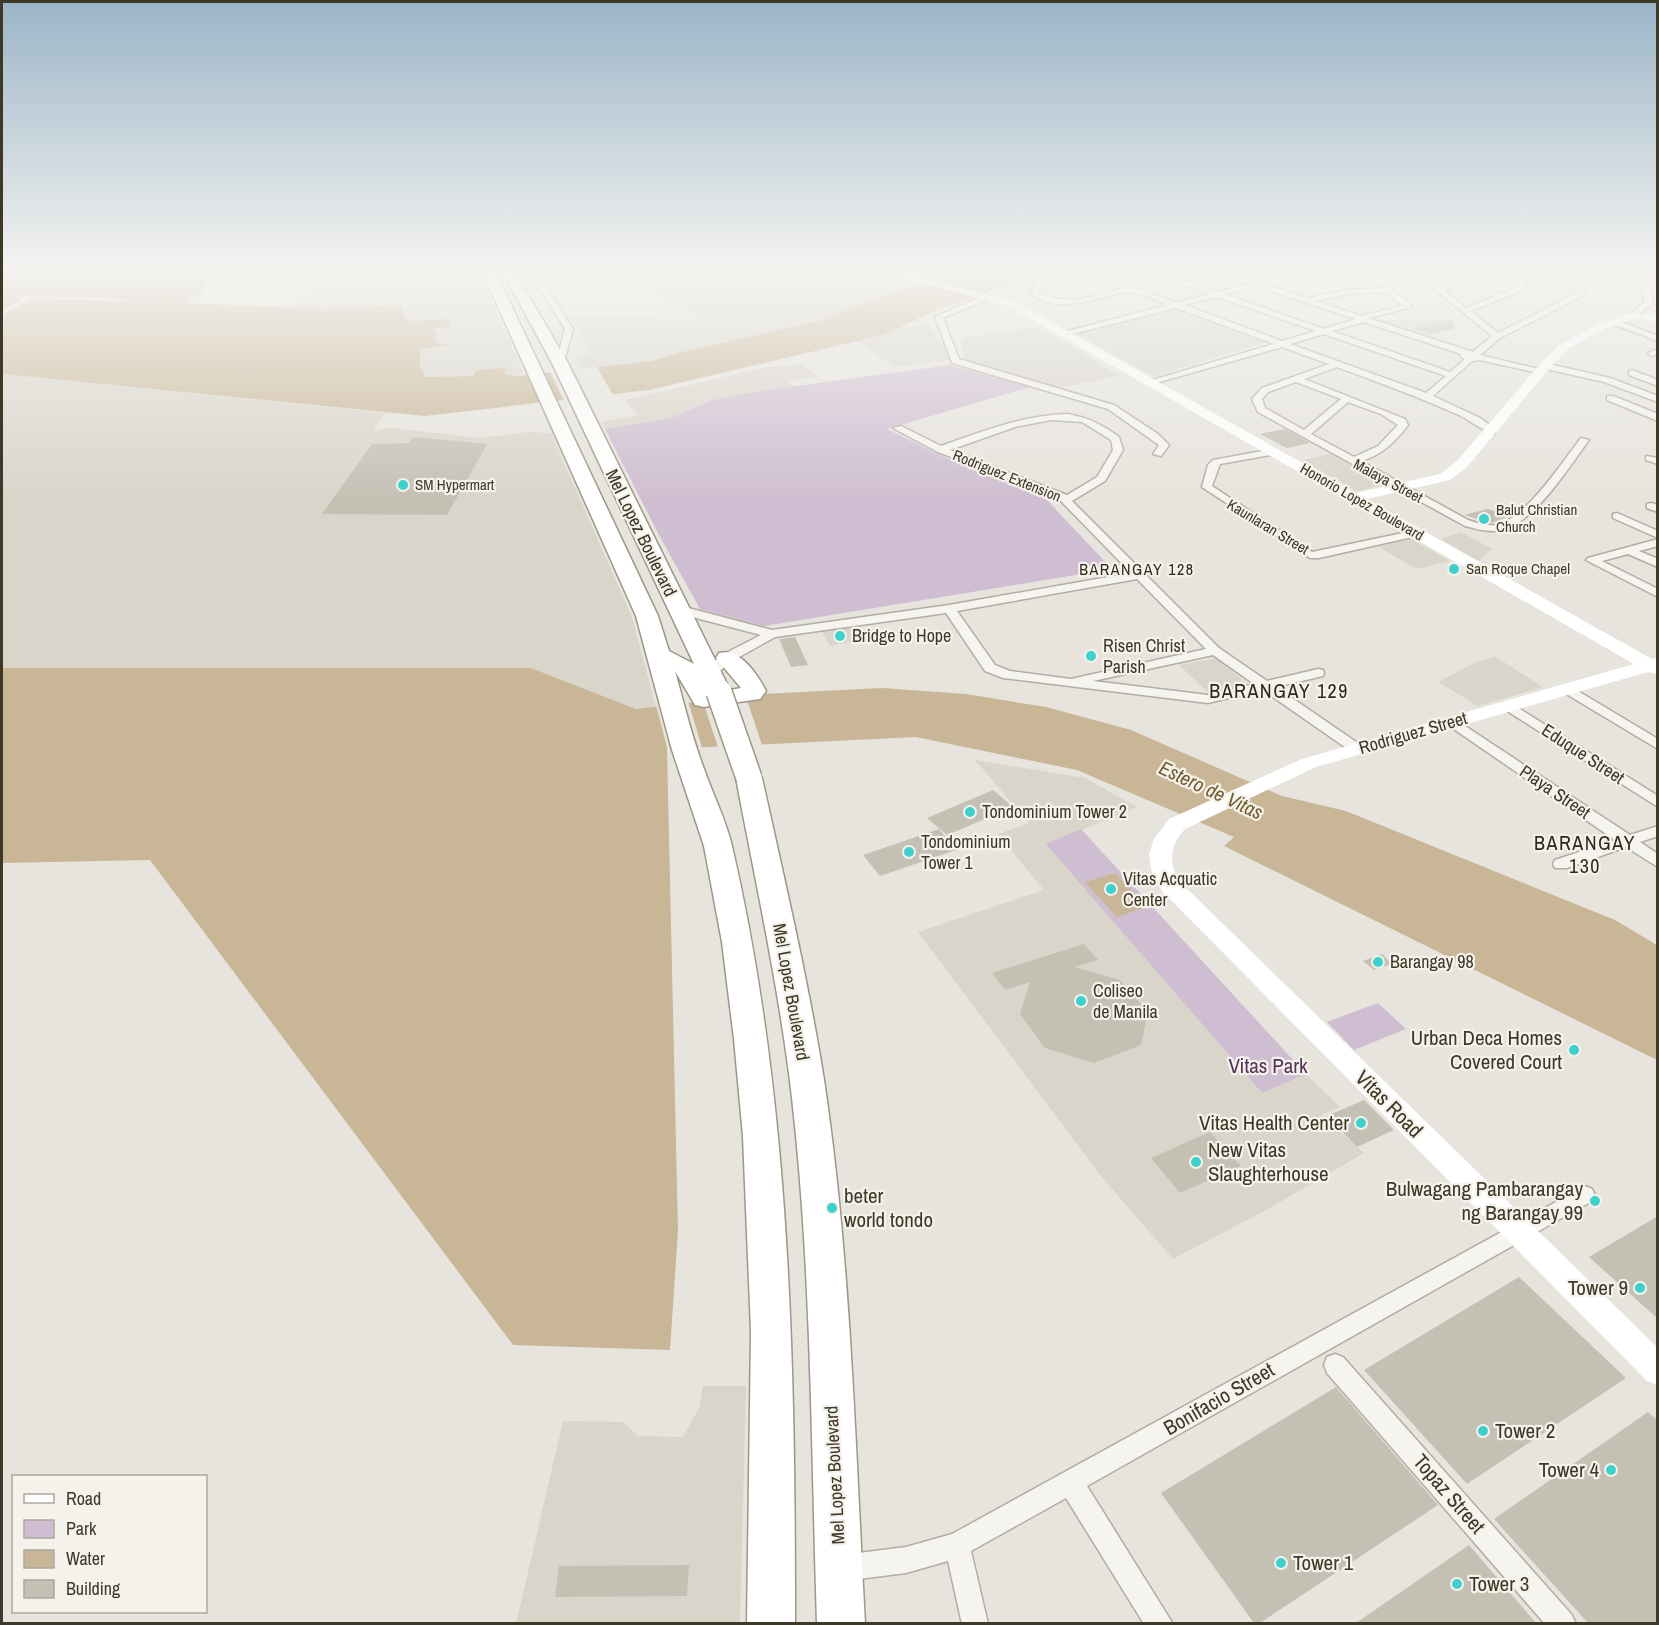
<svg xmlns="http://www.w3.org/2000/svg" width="1659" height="1625" viewBox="0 0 1659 1625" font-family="'Archivo Narrow',sans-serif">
<rect width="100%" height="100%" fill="#e7e4dd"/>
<g fill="#d9d5cb">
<polygon points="443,271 478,271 523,372 518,376 504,374 506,368 473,376 426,377 420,365 420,349 446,343 438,344 432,338 435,333 432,329 450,327 448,319 407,321 404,311 292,308 315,290 303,272 409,275"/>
<polygon points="714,271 867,271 934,287 904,288 818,321 678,353 652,361 580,370 573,357 590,354 571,316 701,320 653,291"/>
<polygon points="1257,271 1363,271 1375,282 1316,285 1291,277 1289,279 1255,274"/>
<polygon points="1173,309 1264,343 1153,376 1077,334"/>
<polygon points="1368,320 1448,320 1403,331"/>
<polygon points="929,325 941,342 948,360 895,367 857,341 883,335 900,327"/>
<polygon points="1038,327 1068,344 1120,376 1053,389 965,364 961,338"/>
<polygon points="801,364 819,377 787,381 793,386 712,400 671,418 605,429 601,422 638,415 625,400 767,367"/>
<polygon points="2,374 386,413 373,431 391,428 480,438 528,432 551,433 632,617 656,708 636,709 531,668 2,668"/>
<polygon points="1330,454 1363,472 1342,477 1364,473 1384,485 1357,491 1302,460"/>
<polygon points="1461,532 1492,549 1479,561 1441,539"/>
<polygon points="1411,539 1450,561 1416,569 1379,547"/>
<polygon points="850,627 859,640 830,646 822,631"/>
<polygon points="1496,657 1543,687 1478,706 1438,682 1478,661"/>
<polygon points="1217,658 1249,686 1210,694 1179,665"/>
<polygon points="975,760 1085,778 1137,807 1047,844 1262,1093 1306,1074 1340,1107 1321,1115 1364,1153 1266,1210 1173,1259 1101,1176 918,932 1044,890 998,834 1029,823"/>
<polygon points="703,1386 746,1386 740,1623 516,1624 563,1421 624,1422 637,1436 683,1437 699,1408"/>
</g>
<g fill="#cfbed1">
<polygon points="949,365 1030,387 887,429 944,457 1041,494 1112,569 764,626 700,609 659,535 605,429 671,418 712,400 760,391"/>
<polygon points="1081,829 1306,1074 1262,1093 1046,844"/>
<polygon points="1378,1003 1406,1029 1354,1050 1327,1022"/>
</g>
<g fill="#c8b697">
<polygon points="2,271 200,271 205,283 205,289 186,303 325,309 401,305 407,321 448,319 451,327 433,329 438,336 433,338 438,344 449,345 420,349 420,366 426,377 473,376 477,370 506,368 504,374 518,376 652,361 678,353 818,321 904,288 934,287 942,283 940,281 956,271 1016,271 1004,287 939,309 883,335 649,390 425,416 2,374"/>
<polygon points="2,668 531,668 636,709 763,694 882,688 966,694 1046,707 1131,730 1282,796 1346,811 1615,920 1657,945 1657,1060 1224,846 1234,837 1077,770 916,737 667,749 678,1231 670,1350 513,1345 150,860 2,863"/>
<polygon points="1115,873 1147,907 1117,917 1085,882"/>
</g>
<g fill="#e7e4dd">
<polygon points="2,295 30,296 187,301 31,299 2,315 2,310 23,298"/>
<polygon points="597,367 613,395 564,401 550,372"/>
<polygon points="745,694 763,748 719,750 702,699"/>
<polygon points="688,701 703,751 670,752 670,759 656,705"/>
</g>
<g fill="#c4c0b4">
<polygon points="1452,319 1455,328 1429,335 1412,329"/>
<polygon points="1285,429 1310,443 1287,448 1260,434"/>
<polygon points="413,437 487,444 447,515 322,514 372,444 409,443"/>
<polygon points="1488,509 1509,516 1492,523 1464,515"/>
<polygon points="795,637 808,665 791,667 779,639"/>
<polygon points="993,790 1013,807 947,835 927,818"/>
<polygon points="939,829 956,850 880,876 863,855"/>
<polygon points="1084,944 1098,960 1075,967 1120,980 1148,1012 1141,1045 1094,1063 1045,1048 1020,1014 1030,982 1005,990 992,973"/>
<polygon points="1382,954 1392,964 1374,970 1363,961"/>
<polygon points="1364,1100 1394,1130 1357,1147 1327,1116"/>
<polygon points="1210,1132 1241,1166 1180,1193 1151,1158"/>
<polygon points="1658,1216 1658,1319 1589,1257"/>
<polygon points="1519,1277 1626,1378 1467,1484 1364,1370"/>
<polygon points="1336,1387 1438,1505 1260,1623 1254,1623 1161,1493"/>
<polygon points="1648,1412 1658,1421 1658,1623 1588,1623 1494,1519"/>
<polygon points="1469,1545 1536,1623 1356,1623"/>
<polygon points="689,1565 687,1596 555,1597 559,1566"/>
</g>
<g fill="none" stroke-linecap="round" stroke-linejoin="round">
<g stroke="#b1ada2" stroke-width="3">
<g id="street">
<polygon points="529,271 536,271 573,329 563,365 556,363 565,329"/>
<path d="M1039,271h10l-4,3 -7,18c28,15 57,4 86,-4l-44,-17h11l86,32 32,-9 -62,-23h11l60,21 30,-8 -34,-13h11l83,27 39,-8 36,-2 -18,-17h8l39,36 -44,11 105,34 19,-16 -80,-65h8l20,16 23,-10 -4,-6h7l5,9 -27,10 22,18 53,-22 1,-5 -10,-10h8l10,10 -3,8 -54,22 27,22 79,-40 -2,-7 -19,-15c12,0 22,9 29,19l-2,6 -83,42 -20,17 63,15v4l-64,-14 -7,1 -39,35 47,22 15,11v4c-8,1 -27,-14 -36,-18 -40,-18 -81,-33 -122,-48l-33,12 101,40 3,6c-13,17 -26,30 -47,36l107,59c9,3 18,6 28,5 29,-5 67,-64 85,-87l8,2c-20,27 -54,82 -87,90 -13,3 -25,-1 -37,-4l-207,-114 -6,-13 10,-11 67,-24 -47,-17 -133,38v-4l125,-37 -98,-36 -112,28v-4l104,-27c-11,-4 -28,-14 -39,-13 -33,3 -68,26 -99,1zM1256,286l100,33 -32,10 -99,-35zM1387,292l15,14 -41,10 -45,-15 31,-7zM1217,297l99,34 -34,10 -98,-36zM1364,322l97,32 -1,2 5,3 -15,13 -118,-41zM1324,334l122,42 -20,17 -136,-49zM1296,382l45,17 -37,31 -39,-22 -3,-9 6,-7zM1348,402l33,12 17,11 -20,21 -24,11 -43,-23z"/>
<path d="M1616,271c15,0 25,10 36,21v12l-16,13 -7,-2 15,-12v-10l-13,-12z"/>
<polygon points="986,295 993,297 943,318 959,359 1114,405 1158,434 1169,445 1161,456 1153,454 1159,445 1108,409 952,363 935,317"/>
<polygon points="1616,320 1658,336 1658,341 1613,324 1612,322"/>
<polygon points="1658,349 1658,354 1652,356 1648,353"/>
<polygon points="1545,363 1610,378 1658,396 1658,402 1604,382 1542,368 1541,366"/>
<polygon points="1632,370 1658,380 1658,386 1629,375 1629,371"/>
<polygon points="1607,396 1613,396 1658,414 1658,421 1607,400"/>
<path d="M1068,414c21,4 35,11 51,23l4,13 -18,31 -33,20 147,147 48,33 51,-12 5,1 1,3 -1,3 -47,11 86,59 2,3 -2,3h-10l-89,-62 -55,13 -205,-25 -18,-7 -39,-58 -171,24 -43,24 -17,14h-10l-1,-3 1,-3 17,-14 39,-20 -88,-23v-6l4,-1 95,25 177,-25 182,-32 -73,-75 -120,-46 -45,-24 8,-2 40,20c42,-15 83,-31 127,-32zM1051,420l31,2 29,18 2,10 -16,27 -30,18 -117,-45 65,-23zM1137,579l69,70 -135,30 -61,-8 -15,-6 -38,-54zM1213,655l41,29 -46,11 -115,-14z"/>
<polygon points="1273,449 1278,452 1276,454 1220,464 1212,486 1312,552 1417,530 1422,533 1417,536 1319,558 1310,558 1202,487 1208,465 1213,460"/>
<polygon points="1646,456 1658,458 1658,464 1646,460"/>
<polygon points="1651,503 1658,505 1658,512 1647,508 1647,504"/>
<polygon points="1617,513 1658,531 1658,538 1613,518 1613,514"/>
<polygon points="1658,539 1658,546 1639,551 1658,559 1658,567 1628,554 1602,561 1658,589 1658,597 1586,560 1588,558"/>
<polygon points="1568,685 1658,739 1658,749 1563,692 1561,689 1563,686"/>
<polygon points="1509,702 1658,796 1658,807 1504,709 1502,706 1504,703"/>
<polygon points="1453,718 1630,835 1658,826 1658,836 1640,842 1658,854 1658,867 1626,847 1567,868 1555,868 1553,864 1555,860 1615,840 1448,725 1446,722 1448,719"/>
<polygon points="1585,1186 1592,1189 1595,1195 1592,1201 1087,1486 1173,1624 1144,1624 1066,1498 971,1551 988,1624 962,1624 948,1561 906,1573 843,1581 834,1577 830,1568 834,1559 843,1555 906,1547 952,1534"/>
<polygon points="1335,1354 1343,1357 1572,1615 1576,1624 1545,1624 1327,1373 1324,1365 1327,1357"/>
</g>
</g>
<g stroke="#9e9784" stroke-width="3">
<g id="highway">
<path d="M482,271h13l163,345 11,35 25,13 -142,-301 -50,-92h12l54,92 162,327 11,-2 -25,-30 3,-5c21,-5 38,21 47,38l-6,8 -56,8 -9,-2 -20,-34c9,33 17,66 29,98 9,26 22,51 28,77 59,255 63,517 63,778h-48l4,-293 -8,-195 -9,-97 -12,-97 -18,-96 -32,-96 -36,-134z"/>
<path d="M749,770l9,2 4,6c22,100 46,201 62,302 27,180 31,363 41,544h-48c-6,-181 -5,-363 -27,-543 -13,-102 -35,-202 -54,-303l4,-6z"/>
</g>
</g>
<use href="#street" fill="#f5f4ef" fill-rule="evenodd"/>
<path fill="#fff" fill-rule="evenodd" d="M876,271h19l121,31 340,191 84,-19 17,-13 84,-98 20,-19 34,-18 34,-13 29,3v6l-24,-4 -31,12 -34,18 -20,21 -82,98 -17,13 -83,19 285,160 6,-1v16l-10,-2 -332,95 -131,62c-15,16 -17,33 -6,52l479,467v37l-11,-4 -485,-490 -11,-22 -2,-15 5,-15 15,-20 133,-60 332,-95 -626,-358z"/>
<use href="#highway" fill="#fff" fill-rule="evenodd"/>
<g stroke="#9e9784" stroke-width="28" stroke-linecap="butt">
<polyline id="highway-bridge" points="719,692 749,778"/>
</g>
<use href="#highway-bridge" stroke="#fff" stroke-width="25"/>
</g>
<linearGradient id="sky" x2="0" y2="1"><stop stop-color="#9bb5c8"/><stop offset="0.54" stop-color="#f4f3f0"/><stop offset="1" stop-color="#f4f3f0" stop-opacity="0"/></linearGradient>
<rect width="1659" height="499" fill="url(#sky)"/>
<g fill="#3ed0cc" stroke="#f5f2ec" stroke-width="2">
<circle cx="403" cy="485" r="6"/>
<circle cx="1484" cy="519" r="6"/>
<circle cx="1454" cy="569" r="6"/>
<circle cx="840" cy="636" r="6"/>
<circle cx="1091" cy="656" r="6"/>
<circle cx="970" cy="812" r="6"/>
<circle cx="909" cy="852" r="6"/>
<circle cx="1111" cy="889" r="6"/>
<circle cx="1378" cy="962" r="6"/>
<circle cx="1081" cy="1001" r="6"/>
<circle cx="1574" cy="1050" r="6"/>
<circle cx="1361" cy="1123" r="6"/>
<circle cx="1196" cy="1162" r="6"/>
<circle cx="1595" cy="1201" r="6"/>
<circle cx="832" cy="1208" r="6"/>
<circle cx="1640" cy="1288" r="6"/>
<circle cx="1483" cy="1431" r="6"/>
<circle cx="1611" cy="1470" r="6"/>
<circle cx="1281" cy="1563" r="6"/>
<circle cx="1457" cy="1584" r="6"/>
</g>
<g text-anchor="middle" stroke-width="4.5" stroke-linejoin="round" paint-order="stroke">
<g font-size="15" fill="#3e3826" stroke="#f5f2ec">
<text transform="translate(1007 476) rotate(22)" y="5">Rodriguez Extension</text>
<text transform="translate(1388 481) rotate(28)" y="5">Malaya Street</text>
<text transform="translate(1362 502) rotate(30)" y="5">Honorio Lopez Boulevard</text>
<text transform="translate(1268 527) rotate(31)" y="5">Kaunlaran Street</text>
</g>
<g font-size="15" fill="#3e3826" stroke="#f5f2ec" text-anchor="start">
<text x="415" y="490">SM Hypermart</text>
<text x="1496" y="515">Balut Christian<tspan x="1496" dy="17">Church</tspan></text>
<text x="1466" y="574">San Roque Chapel</text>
</g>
<g font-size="16" letter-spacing="1.5" fill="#2e2a19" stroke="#f5f2ec">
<text x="1137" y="575">BARANGAY 128</text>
</g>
<g font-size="18" fill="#3e3826" stroke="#f5f2ec">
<text transform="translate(641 533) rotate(64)" y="6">Mel Lopez Boulevard</text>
<text transform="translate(1413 733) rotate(-16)" y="6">Rodriguez Street</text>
<text transform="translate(1583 754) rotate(33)" y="6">Eduque Street</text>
<text transform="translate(1555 792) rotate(34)" y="6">Playa Street</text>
<text transform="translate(791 992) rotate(80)" y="6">Mel Lopez Boulevard</text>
<text transform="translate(835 1475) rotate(-93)" y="6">Mel Lopez Boulevard</text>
</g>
<g font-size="18" fill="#3e3826" stroke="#f5f2ec" text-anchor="start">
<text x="852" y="642">Bridge to Hope</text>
<text x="1103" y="652">Risen Christ<tspan x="1103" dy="21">Parish</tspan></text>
<text x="982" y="818">Tondominium Tower 2</text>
<text x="921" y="848">Tondominium<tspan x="921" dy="21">Tower 1</tspan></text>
<text x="1123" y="885">Vitas Acquatic<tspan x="1123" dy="21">Center</tspan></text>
<text x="1390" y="968">Barangay 98</text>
<text x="1093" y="997">Coliseo<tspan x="1093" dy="21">de Manila</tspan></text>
</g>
<g font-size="20" letter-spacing="1.5" fill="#2e2a19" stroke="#f5f2ec">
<text x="1279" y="698">BARANGAY 129</text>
<text x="1585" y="850">BARANGAY<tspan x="1585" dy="23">130</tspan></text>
</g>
<g font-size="20" font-style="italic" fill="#725d30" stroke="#f5f2ec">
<text transform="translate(1211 790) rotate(25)" y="7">Estero de Vitas</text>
</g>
<g font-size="21" fill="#3e3826" stroke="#f5f2ec" text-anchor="end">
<text x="1562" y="1045">Urban Deca Homes<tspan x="1562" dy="24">Covered Court</tspan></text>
<text x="1349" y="1130">Vitas Health Center</text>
<text x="1208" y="1157" text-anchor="start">New Vitas<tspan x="1208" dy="24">Slaughterhouse</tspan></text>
<text x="1583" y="1196">Bulwagang Pambarangay<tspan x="1583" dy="24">ng Barangay 99</tspan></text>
<text x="844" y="1203" text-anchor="start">beter<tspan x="844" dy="24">world tondo</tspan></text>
<text x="1628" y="1295">Tower 9</text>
<text x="1495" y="1438" text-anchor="start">Tower 2</text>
<text x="1599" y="1477">Tower 4</text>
<text x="1293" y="1570" text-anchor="start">Tower 1</text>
<text x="1469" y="1591" text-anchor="start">Tower 3</text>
</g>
<g font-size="21" fill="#57335a" stroke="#f5f2ec">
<text x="1268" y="1073">Vitas Park</text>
</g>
<g font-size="21" fill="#3e3826" stroke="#f5f2ec">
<text transform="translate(1389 1104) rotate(45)" y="7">Vitas Road</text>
<text transform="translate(1219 1399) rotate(-30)" y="7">Bonifacio Street</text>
<text transform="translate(1449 1494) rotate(49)" y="7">Topaz Street</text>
</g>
</g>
<rect width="1659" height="1625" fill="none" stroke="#3e3826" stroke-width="6"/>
<rect x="12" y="1475" width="195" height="138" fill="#f5f2ec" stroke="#aca89d" stroke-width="1.5"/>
<rect x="24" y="1494" width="30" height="9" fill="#ffffff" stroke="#aca89d" stroke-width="1.5"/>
<text x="66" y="1505" font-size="18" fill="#3e3826">Road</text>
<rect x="24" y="1520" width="30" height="18" fill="#cfbed1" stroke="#aca89d" stroke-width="1.5"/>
<text x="66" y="1535" font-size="18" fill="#3e3826">Park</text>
<rect x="24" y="1550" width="30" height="18" fill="#c8b697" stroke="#aca89d" stroke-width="1.5"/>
<text x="66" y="1565" font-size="18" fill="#3e3826">Water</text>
<rect x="24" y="1580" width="30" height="18" fill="#c4c0b4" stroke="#aca89d" stroke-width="1.5"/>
<text x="66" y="1595" font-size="18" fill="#3e3826">Building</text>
</svg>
